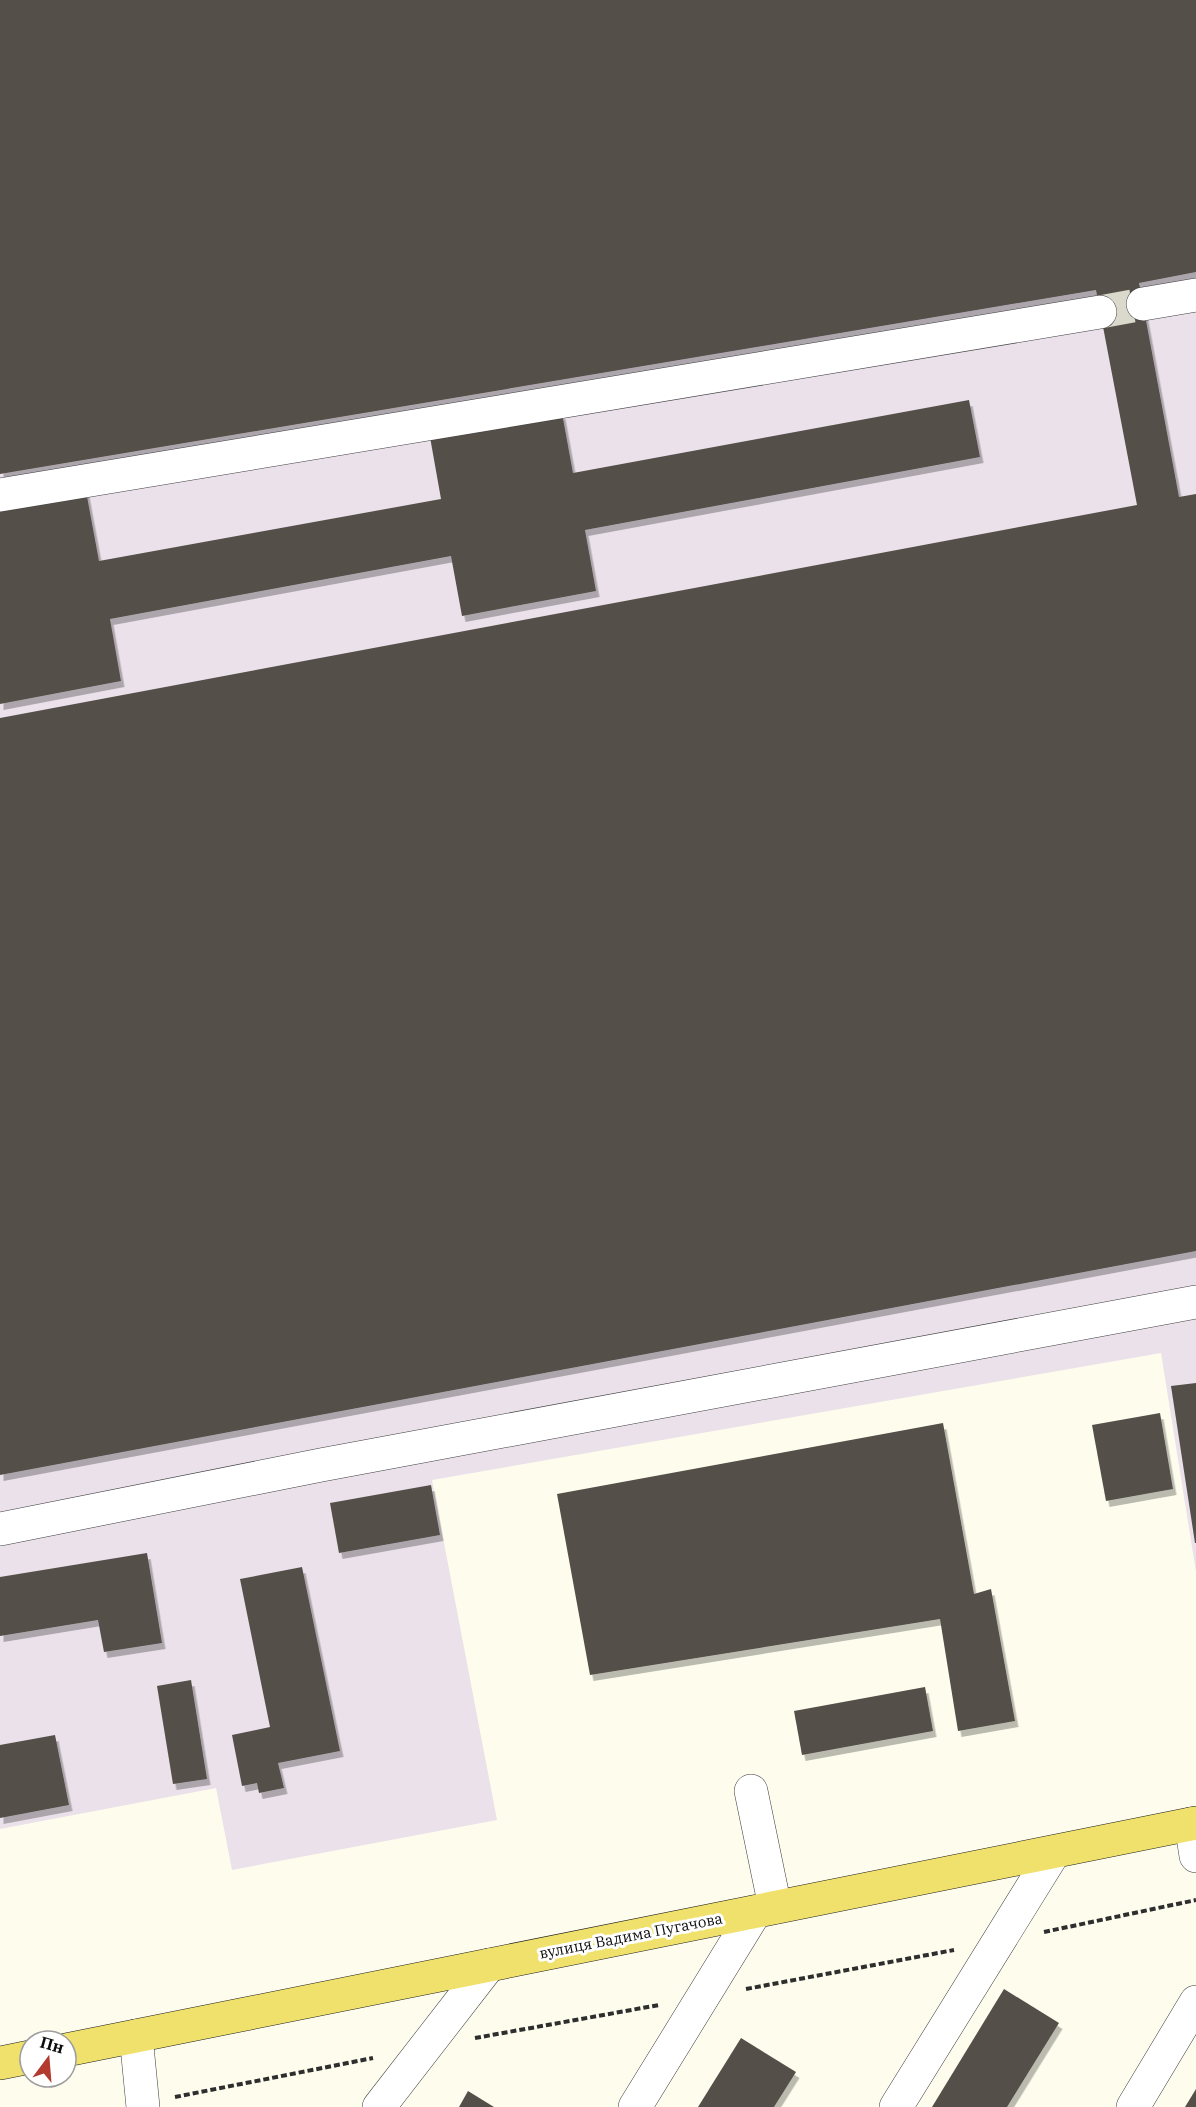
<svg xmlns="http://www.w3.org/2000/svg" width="1196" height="2107" viewBox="0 0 1196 2107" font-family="'IBM Plex Serif',serif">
<defs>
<filter id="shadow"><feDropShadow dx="3.5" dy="6" stdDeviation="0" flood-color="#0004"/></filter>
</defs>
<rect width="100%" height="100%" fill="#fefded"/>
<polygon fill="#ebe1ea" points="0,0 1196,0 1196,1572 1161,1353 432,1480 497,1820 232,1870 216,1788 0,1829"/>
<g fill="#544f4a" filter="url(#shadow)">
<polygon points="0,0 1196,0 1196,272 1139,283 1179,497 1196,494 1196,1251 0,1475 0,718 1137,505 1096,290 0,474"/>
<polygon points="969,400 980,457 585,530 596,591 462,616 451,556 110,619 121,681 0,704 0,507 86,491 99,561 441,499 430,437 562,413 573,473"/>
<polygon points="1196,1383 1196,1543 1195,1543 1171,1386"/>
<polygon points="1160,1413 1173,1489 1106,1501 1092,1425"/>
<polygon points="943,1423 974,1594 991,1589 1015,1721 958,1731 940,1619 590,1675 557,1494"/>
<polygon points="431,1485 440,1535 339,1553 330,1503"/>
<polygon points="147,1553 162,1643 104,1652 98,1620 0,1636 0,1577"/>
<polygon points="302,1567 340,1751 278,1763 284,1788 259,1793 257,1783 242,1786 232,1735 270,1727 240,1579"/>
<polygon points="191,1680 207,1779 173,1784 157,1686"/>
<polygon points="925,1687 933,1731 802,1755 794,1711"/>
<polygon points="55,1735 69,1805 0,1818 0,1745"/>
<polygon points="1004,1989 1059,2023 1007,2107 932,2107"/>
<polygon points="741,2038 796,2072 774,2107 698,2107"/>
<polygon points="1196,2089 1196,2107 1185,2107"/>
<polygon points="468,2091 494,2107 459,2107"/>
</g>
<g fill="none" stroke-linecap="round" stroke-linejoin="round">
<polyline stroke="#dad9cb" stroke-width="33" stroke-dasharray="33 16" stroke-linecap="butt" points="1100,312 1143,304"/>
<g stroke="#3f3f3f" stroke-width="34">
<g id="minor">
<polyline points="1143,304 1196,295"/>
<polyline points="0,495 1100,312"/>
<polyline points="0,1529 321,1465 1196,1302"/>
<polyline points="751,1791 775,1907"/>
<polyline points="1191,1824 1196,1856"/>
<polyline points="136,2036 143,2107"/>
<polyline points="379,2107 489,1965"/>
<polyline points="635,2107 755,1912"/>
<polyline points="896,2107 1054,1852"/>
<polyline points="1133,2107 1196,2002"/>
</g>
</g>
<g stroke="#1d1d1d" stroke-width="34">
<g id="major">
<polyline points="66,2050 1196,1823"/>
<polyline points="0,2063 30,2057"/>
</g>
</g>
<g stroke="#2e2e2e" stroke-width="4" stroke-dasharray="6 3" stroke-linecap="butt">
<polyline points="1044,1932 1196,1900"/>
<polyline points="746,1989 954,1950"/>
<polyline points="475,2038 659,2005"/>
<polyline points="175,2097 373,2058"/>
</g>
<use href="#minor" stroke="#fff" stroke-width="33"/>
<use href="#major" stroke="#efe16c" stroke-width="33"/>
</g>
<g text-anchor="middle" stroke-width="6" stroke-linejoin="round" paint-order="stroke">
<g font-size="15" fill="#0c0c0c" stroke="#fff">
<text transform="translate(631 1936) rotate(-11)" y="5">вулиця Вадима Пугачова</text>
</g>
</g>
<g transform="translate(48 2059) rotate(16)"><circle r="28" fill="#ffffff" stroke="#9e9e9e" stroke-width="1.5"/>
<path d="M0-4.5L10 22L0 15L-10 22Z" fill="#b23a2f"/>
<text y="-9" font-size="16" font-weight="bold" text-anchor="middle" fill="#0c0c0c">Пн</text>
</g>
</svg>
